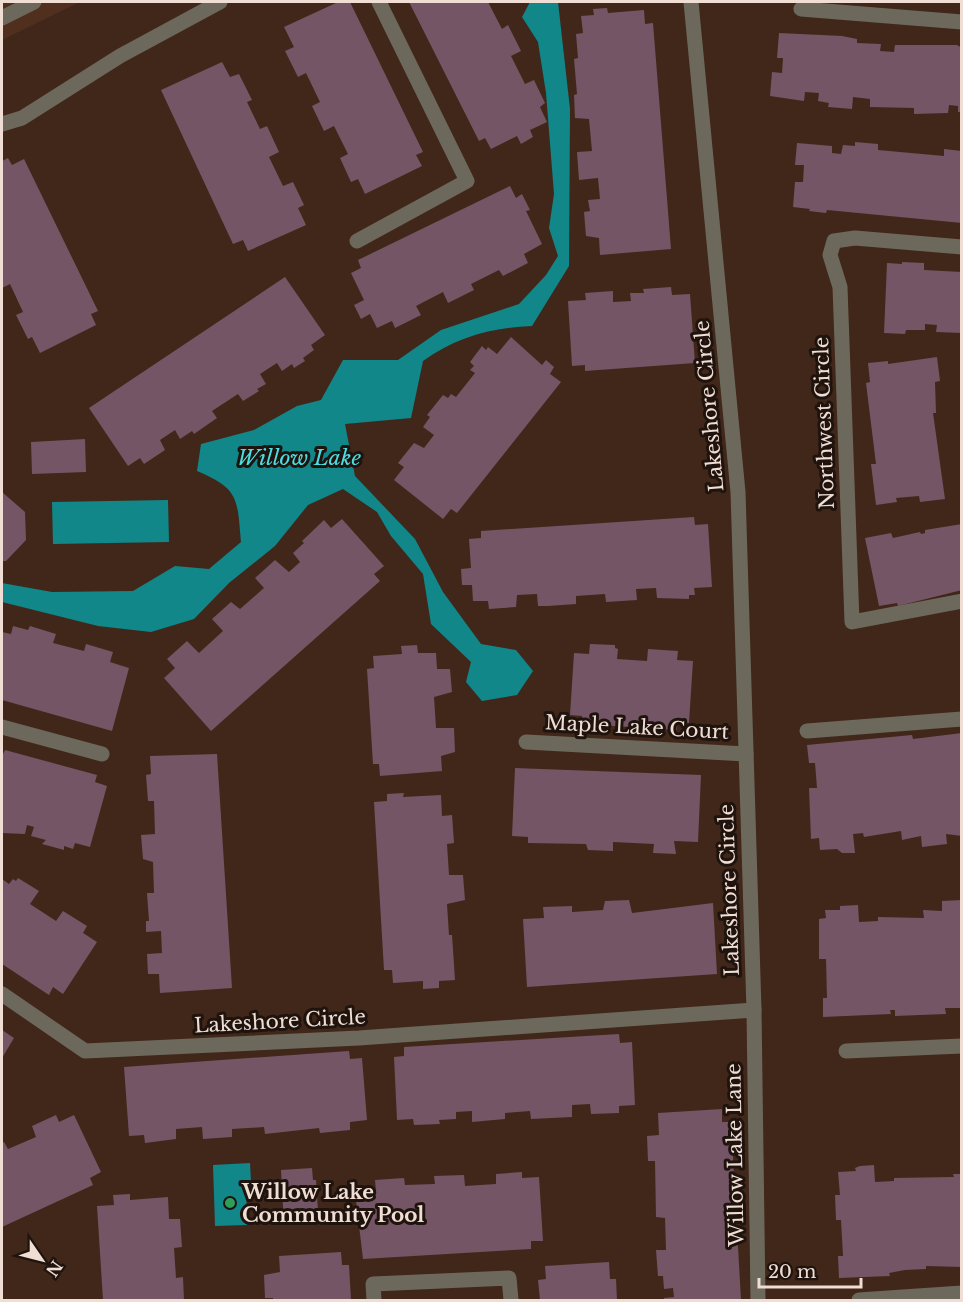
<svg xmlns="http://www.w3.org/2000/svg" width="963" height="1302" viewBox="0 0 963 1302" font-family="'Libre Baskerville',serif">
<rect width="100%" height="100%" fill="#41271a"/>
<polygon fill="#502f1e" points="2,2 80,2 2,40"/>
<g fill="#118789">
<path d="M530,2h28l12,107 -1,157 -37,60c-42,2 -75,11 -109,35l-12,57 -66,6 10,52 60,63 28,53 38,52 35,6 17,21 -16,24 -35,6 -16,-19 5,-20 -40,-38 -8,-50 -32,-38 -14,-24 -34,-23 -35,16 -33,41 -46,37 -35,36 -43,13 -53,-6 -96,-24v-19l50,9 81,-1 42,-25 34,3 32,-27c-4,-43 -1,-53 -44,-71l4,-27 53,-14 43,-24 24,-6 22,-40h55l43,-30 78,-26 27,-29 12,-19 -9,-28 5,-34 -8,-101 -8,-51 -16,-25z"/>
<polygon points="168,500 169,542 53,544 52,502"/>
<polygon points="250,1163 251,1182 246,1182 247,1225 215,1226 213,1165"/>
</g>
<g fill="#735565">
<polygon points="338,2 350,2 423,152 416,155 422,166 365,194 358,179 351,182 340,158 348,154 334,126 324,131 312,106 320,102 306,73 298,77 285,51 294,47 284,27"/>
<polygon points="409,2 488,2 502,29 508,25 521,51 511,56 525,84 534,80 545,103 540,107 547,122 530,130 533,137 521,144 517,136 491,149 485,138 479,141"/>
<polygon points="607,8 608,13 644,10 645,24 653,23 671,249 600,255 599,238 586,236 584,212 590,211 588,200 600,199 598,178 579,180 577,152 592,151 589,119 575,118 574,95 577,94 574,59 578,58 576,34 583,33 581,16 594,15 593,9"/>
<polygon points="779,33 842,36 857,39 857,43 881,44 880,51 894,52 895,45 957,45 962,48 962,112 958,112 958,106 949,105 948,113 914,114 914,108 870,107 870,99 853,97 852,109 828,107 829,103 818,101 819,93 805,92 804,101 770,96 772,72 782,73 783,58 777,58"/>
<polygon points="222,62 230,77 239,74 252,100 247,102 260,129 267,126 279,152 269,157 283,186 293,182 304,205 298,208 306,225 248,251 243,240 233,244 161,90"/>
<polygon points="855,142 878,144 878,150 944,156 944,149 962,151 962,223 827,210 826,213 809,211 810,209 793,207 795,182 803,182 804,165 795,165 797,143 832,146 832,153 841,154 843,145 855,146"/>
<polygon points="8,158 12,165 24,159 98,311 91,314 96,325 40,353 32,337 28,339 16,315 23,312 10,284 2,288 2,161"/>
<polygon points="510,186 516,198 522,194 530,210 526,211 542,244 524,254 528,263 503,276 499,270 471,284 474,290 448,303 443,292 416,306 421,315 395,328 392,321 377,328 370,314 361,319 354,305 364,300 351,273 361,268 358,260"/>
<polygon points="902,262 924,263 924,270 962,272 962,333 936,332 937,325 925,324 925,330 906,330 905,334 884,333 887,263 902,264"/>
<polygon points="285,277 325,335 311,345 314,350 303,358 305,361 294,368 292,364 282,371 277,363 260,374 266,384 257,389 259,391 243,401 238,394 212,411 217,418 194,434 192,431 180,439 175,430 160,440 165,450 144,464 140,458 128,466 89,408"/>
<polygon points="671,287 672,295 690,294 695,363 585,371 585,365 572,366 568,301 586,300 585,293 613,291 613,302 631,301 630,293 644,293 643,289"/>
<polygon points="511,337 542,365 546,360 554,367 550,374 561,382 457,513 451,509 443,519 394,480 404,467 398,463 414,443 424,448 434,435 423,427 430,417 427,415 443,395 448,398 451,394 456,397 475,373 470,370 474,366 470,362 482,346 486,350 488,347 497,354"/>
<polygon points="937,357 940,381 935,382 936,413 933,413 945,499 920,502 919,496 896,498 897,502 876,505 871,464 876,464 866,383 870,382 868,363 888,361 888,364"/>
<polygon points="85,439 86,472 32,474 31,442"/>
<polygon points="2,492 25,512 26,540 6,561 2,561"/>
<polygon points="694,517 695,525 708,524 712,587 694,588 695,595 689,595 689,599 657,598 656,588 636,589 637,600 606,602 605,594 576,596 576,604 548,606 538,606 537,594 517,595 516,607 489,609 488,601 473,601 472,585 462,585 461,569 471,568 469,539 481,538 481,531"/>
<polygon points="342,519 384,566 374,574 380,581 211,731 164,678 175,668 167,659 187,641 199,653 223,631 212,619 231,602 240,609 264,588 255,578 275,560 289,572 300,562 293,553 304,543 302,541 324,520 331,528"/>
<polygon points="962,524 962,590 898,606 897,603 879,606 865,538 891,533 893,538 920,532 921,534 925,533 925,530"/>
<polygon points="13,626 28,630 30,626 56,634 53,643 84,651 86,644 113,652 110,662 129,668 112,731 2,700 2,632 11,634"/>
<polygon points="590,644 615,645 615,648 618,649 617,659 647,661 648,649 678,651 677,660 693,661 689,723 677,722 677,730 582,724 582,716 570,715 574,653 589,654"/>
<polygon points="417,645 418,653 436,653 437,669 450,669 452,692 434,697 436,728 454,728 455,752 441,756 442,771 380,776 379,764 373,764 367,669 374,668 373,656 402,654 401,646"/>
<polygon points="962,733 962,836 946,834 947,844 922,847 921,836 902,840 901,831 864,837 863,833 853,834 855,853 842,853 837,849 820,850 819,838 811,839 809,788 817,788 815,763 809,763 807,745 912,735 913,739"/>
<polygon points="5,750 97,775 95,782 107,786 90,847 75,843 73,849 64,846 64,850 42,844 46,840 31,836 34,827 27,825 25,834 2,833 2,756"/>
<polygon points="217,754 232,988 160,993 159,974 148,974 147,954 162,953 161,931 146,932 146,921 149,921 147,893 154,893 153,862 143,859 141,835 155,834 154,801 148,801 146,775 151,774 150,756"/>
<polygon points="515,768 701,775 698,842 674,841 676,854 653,853 654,844 613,842 613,851 588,850 586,844 528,843 528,837 512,836"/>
<polygon points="404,793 403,797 441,795 442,816 452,815 454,843 447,844 449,875 463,875 465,900 447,904 449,935 452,935 455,980 439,981 439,988 423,989 423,981 393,983 392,970 384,970 374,802 387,801 387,794"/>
<polygon points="18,878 39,891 30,904 56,921 63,911 87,926 83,933 97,942 63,994 53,987 49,995 2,964 2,879 9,884 13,879 16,881"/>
<polygon points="629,900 632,913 713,903 717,974 527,987 523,919 544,918 543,907 572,906 572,912 603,910 605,901"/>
<polygon points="962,900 962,1008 945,1008 946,1014 895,1016 895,1010 890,1010 891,1014 823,1017 823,998 827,998 826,959 819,959 819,919 826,918 825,910 840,910 840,906 858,905 859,922 878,921 878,917 924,918 923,910 942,911 942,901"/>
<polygon points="2,1030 14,1038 2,1058"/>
<polygon points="619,1034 620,1043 632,1042 635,1105 619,1106 619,1113 591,1114 590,1104 572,1105 572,1117 531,1119 530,1111 505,1113 505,1119 472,1122 472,1111 456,1112 456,1119 439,1120 440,1124 414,1125 413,1119 397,1120 394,1057 404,1056 404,1047"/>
<polygon points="349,1051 350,1059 362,1058 367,1120 350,1122 350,1130 320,1133 319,1128 265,1134 264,1127 232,1129 232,1137 203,1139 202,1127 176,1129 176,1139 145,1143 144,1135 129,1136 124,1067"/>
<polygon points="722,1109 722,1122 731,1122 741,1300 664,1300 664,1298 674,1297 673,1288 664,1289 663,1276 658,1276 656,1250 666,1250 665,1218 656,1217 655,1161 648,1161 647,1136 659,1135 658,1113"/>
<polygon points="56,1115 59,1122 74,1115 101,1172 90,1178 93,1185 2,1227 2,1143 4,1142 8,1149 36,1137 32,1126"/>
<polygon points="874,1165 875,1182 894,1181 894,1178 954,1177 953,1174 962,1174 962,1267 926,1266 926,1269 905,1270 889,1273 890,1276 839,1278 838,1256 843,1256 841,1220 836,1220 835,1195 840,1195 838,1172 856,1171 855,1168 860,1166"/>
<polygon points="312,1168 313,1180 316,1180 318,1211 315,1211 315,1223 284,1225 281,1170"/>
<polygon points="522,1172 522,1178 539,1177 543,1241 531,1241 531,1249 363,1259 355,1192 376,1191 375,1180 404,1178 405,1185 435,1184 434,1176 464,1175 465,1186 496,1184 496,1174"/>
<polygon points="130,1194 130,1200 168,1197 169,1219 180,1219 182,1247 174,1248 176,1278 183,1277 184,1300 103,1300 97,1206 114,1205 113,1195"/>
<polygon points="341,1252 342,1265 349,1265 351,1300 273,1300 273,1298 265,1298 264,1275 280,1272 279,1256"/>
<polygon points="609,1262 610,1279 616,1279 617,1300 540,1300 538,1280 546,1279 545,1266"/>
</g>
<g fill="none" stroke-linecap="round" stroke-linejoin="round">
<g stroke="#6c695c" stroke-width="15">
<polyline points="691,2 738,492 754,1010 758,1300"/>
<polyline points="801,9 962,22"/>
<polyline points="2,18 34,2"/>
<polyline points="2,124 22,118 120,56 220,2"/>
<polyline points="357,241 467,181 379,2"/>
<polyline points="962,247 855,238 834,241 830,255 840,287 852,622 962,601"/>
<polyline points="2,727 102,754"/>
<polyline points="807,731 962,719"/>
<polyline points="526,742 746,754"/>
<polyline points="2,994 85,1051 359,1038 754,1010"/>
<polyline points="846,1051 962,1046"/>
<polyline points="374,1300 373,1284 509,1278 511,1300"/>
<polyline points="859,1300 962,1293"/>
</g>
</g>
<circle fill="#2e9e5b" stroke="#1f130e" stroke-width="2" cx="230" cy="1203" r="6"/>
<g text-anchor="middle" stroke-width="6" stroke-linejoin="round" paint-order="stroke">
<g font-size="20" fill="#f0ded5" stroke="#1f130e">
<text transform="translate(709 406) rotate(-95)" y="7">Lakeshore Circle</text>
<text transform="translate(824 423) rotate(-92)" y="7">Northwest Circle</text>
<text transform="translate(637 727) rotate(3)" y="7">Maple Lake Court</text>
<text transform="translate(729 890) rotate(-92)" y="7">Lakeshore Circle</text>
<text transform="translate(280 1021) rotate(-3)" y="7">Lakeshore Circle</text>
<text transform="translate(735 1155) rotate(-91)" y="7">Willow Lake Lane</text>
</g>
<g font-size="20" font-weight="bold" fill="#f0ded5" stroke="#1f130e" text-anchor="start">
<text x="242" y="1199">Willow Lake<tspan x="242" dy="23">Community Pool</tspan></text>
</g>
<g font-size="21" font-style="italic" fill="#4adfe2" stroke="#1f130e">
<text x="299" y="465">Willow Lake</text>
</g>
</g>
<rect width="963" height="1302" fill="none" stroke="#f0ded5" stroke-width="6"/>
<g transform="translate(42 1260) rotate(125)" stroke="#1f130e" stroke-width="4.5" paint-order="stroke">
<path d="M0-4.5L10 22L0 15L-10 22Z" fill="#f0ded5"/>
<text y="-9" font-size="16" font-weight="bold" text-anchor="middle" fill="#f0ded5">N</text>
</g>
<path d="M759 1278v9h102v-9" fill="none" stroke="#f0ded5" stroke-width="3"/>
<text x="768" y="1278" font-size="18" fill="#f0ded5" stroke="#1f130e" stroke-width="4.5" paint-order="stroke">20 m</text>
</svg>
